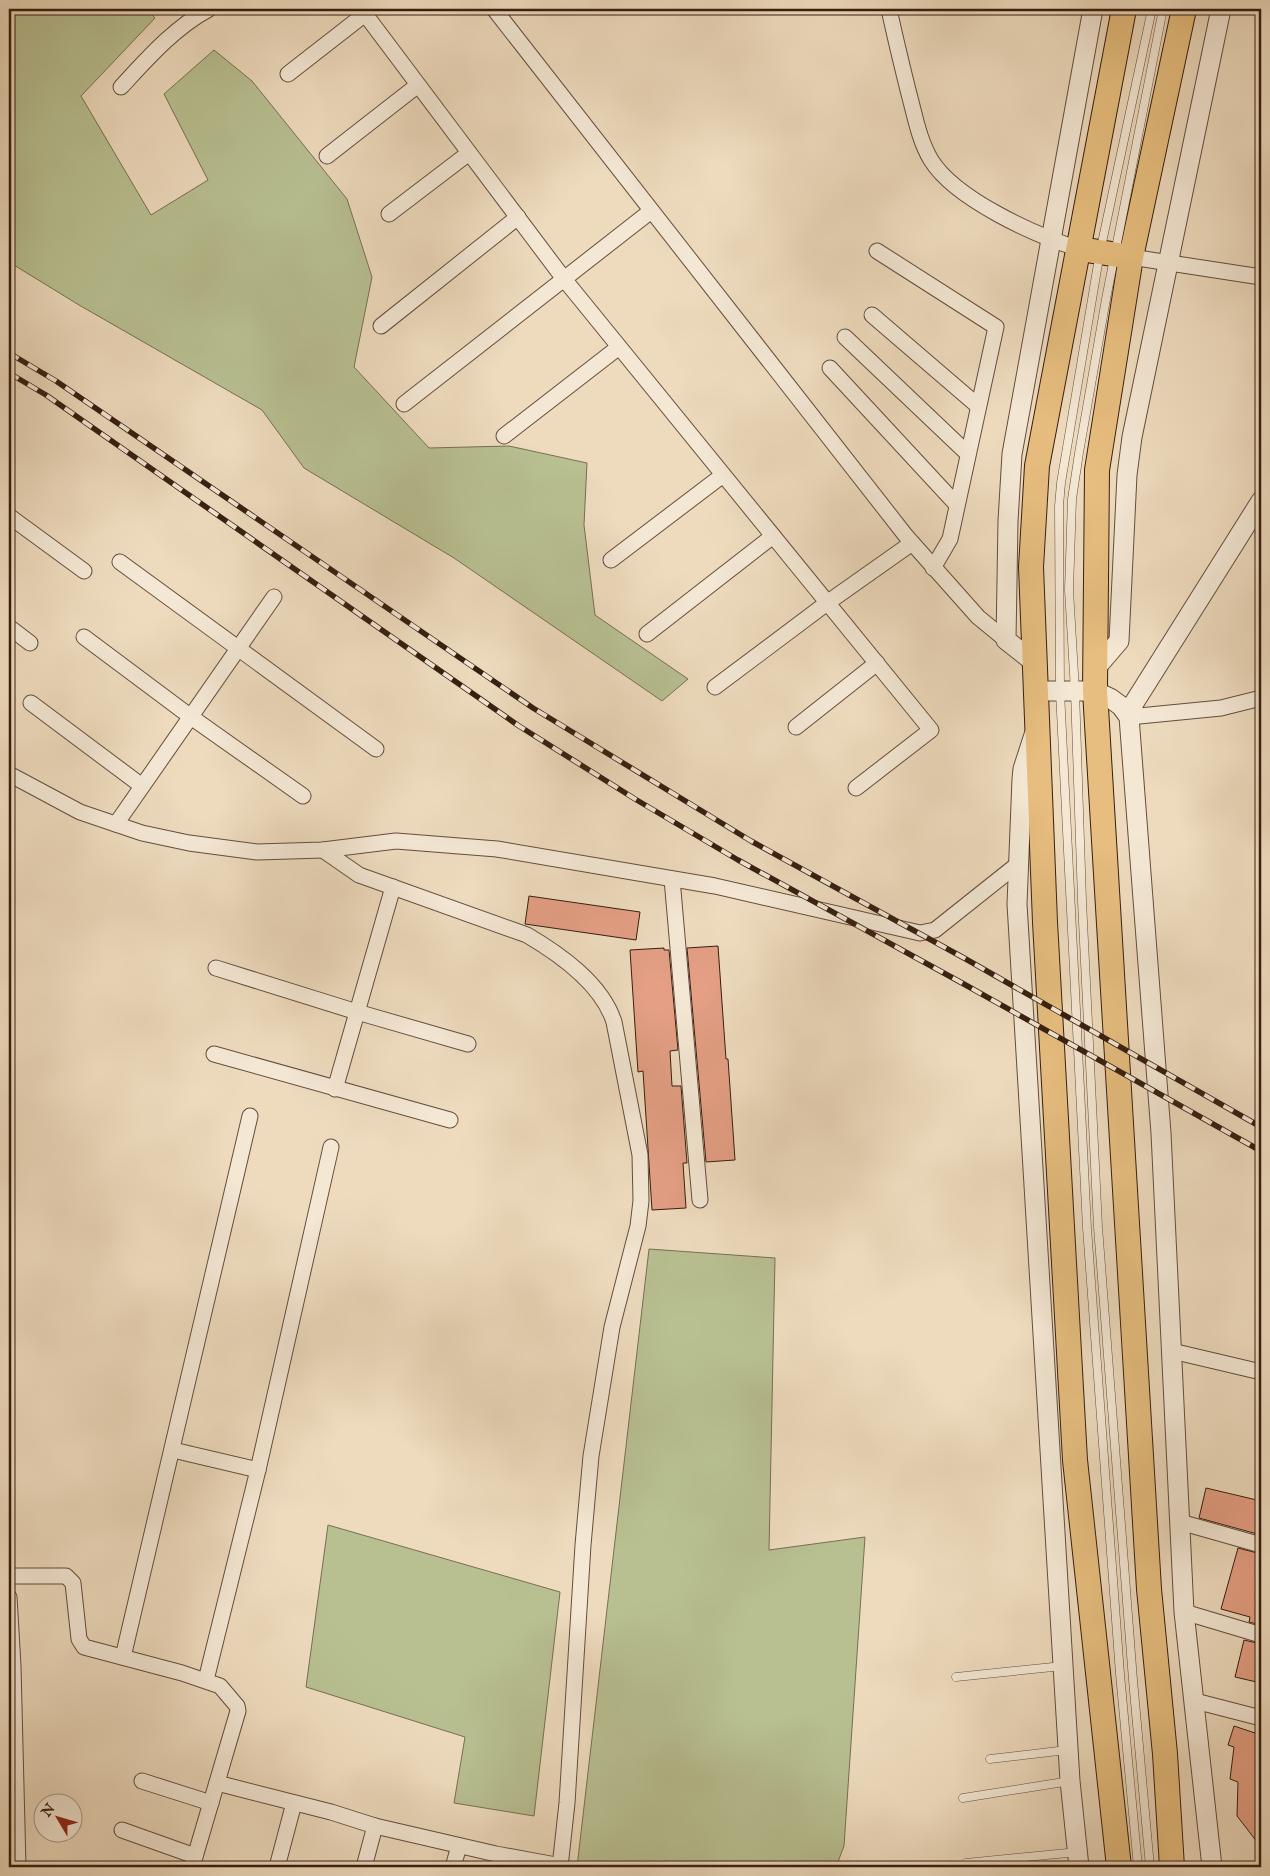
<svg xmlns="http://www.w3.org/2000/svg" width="1270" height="1876" viewBox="0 0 1270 1876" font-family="'IM FELL English',serif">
<rect width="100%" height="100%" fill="#eedbbe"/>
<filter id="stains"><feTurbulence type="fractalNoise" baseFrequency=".004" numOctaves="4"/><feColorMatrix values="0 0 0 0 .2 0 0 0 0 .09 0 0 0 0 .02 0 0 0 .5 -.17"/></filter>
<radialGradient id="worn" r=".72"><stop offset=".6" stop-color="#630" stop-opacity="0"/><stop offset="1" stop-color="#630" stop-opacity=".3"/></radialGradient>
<g fill="#b8c092" stroke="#776f51">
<polygon points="9,9 147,9 155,18 81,96 151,215 208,180 164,94 214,50 252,81 347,199 372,277 354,367 429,448 509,446 587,463 584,525 595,615 688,679 662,701 454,558 304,468 262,410 79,305 9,262"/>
<polygon points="649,1249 775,1258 769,1550 865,1537 844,1846 836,1867 577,1867"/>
<polygon points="328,1525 560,1592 534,1816 454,1803 465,1737 306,1687"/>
</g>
<g fill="#e49f84" stroke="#361e10">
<polygon points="529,896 640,912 636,940 525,924"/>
<polygon points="718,946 726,1059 728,1059 735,1160 706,1162 687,948"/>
<polygon points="664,948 664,950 669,950 678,1050 670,1051 672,1086 681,1086 687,1163 683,1163 686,1208 652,1210 643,1071 638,1072 630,950"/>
<polygon points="1206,1488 1261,1501 1261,1535 1199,1518"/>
<polygon points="1238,1548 1261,1554 1261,1625 1249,1622 1250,1617 1221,1609"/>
<polygon points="1244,1640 1261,1644 1261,1683 1235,1677"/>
<polygon points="1234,1726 1261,1735 1261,1847 1237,1816 1238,1782 1230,1779 1234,1747 1228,1745"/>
</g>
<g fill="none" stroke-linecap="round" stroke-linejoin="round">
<g stroke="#644d3c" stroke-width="9">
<g id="service">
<polyline points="956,1677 1063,1666"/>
<polyline points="990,1759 1067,1750"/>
<polyline points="963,1798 1070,1781"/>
<polyline points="966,1863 1078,1852"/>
<polyline points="1138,1867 1120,1674 1087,1228 1060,692 1059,506 1061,483 1100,252 1152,9"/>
<polyline points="1150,1867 1133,1680 1098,1227 1082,901 1075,691 1069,590 1072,499 1079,453 1106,299 1163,9"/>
</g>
</g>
<g stroke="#644d3c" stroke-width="17">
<g id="minor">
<polyline points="494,9 906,536 978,617 1006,640"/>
<path d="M889,9c6,28 13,57 20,85 6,22 10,46 22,66 24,39 105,76 149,89"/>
<polyline points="288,74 365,14 564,279 931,730 856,788"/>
<path d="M121,87c27,-29 53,-59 88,-78"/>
<polyline points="327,156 418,85"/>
<polyline points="389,214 469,153"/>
<polyline points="877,251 996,327 950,539 933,568"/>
<polyline points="1131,257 1261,277"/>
<polyline points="872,315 978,406"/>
<polyline points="381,326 518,217"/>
<polyline points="845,337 968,454"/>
<polyline points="830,368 957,505"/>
<polyline points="404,404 651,211"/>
<polyline points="504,436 619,347"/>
<polyline points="9,516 84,571"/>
<polyline points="611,560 723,475"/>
<polyline points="120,562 376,749"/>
<polyline points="9,627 30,643"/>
<polyline points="647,634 773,536"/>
<polyline points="84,637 191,717 303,796"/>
<polyline points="715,687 827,603 912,543"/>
<polyline points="31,703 142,786"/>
<polyline points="1129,717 1221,708 1261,698"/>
<polyline points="796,727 877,663"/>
<polyline points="9,774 80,812 142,833 189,843 257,852 323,850 396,841 497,849 715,886 920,933 935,930 1018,864"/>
<polyline points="116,824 274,597"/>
<path d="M323,850l36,25 168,60c34,20 75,49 87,87l26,133 1,46 -3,25 -26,101 -21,129 -8,89 -16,258 -7,64"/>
<polyline points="672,879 700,1200"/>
<polyline points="216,968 357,1012 468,1044"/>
<polyline points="214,1054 450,1120"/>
<polyline points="335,1089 393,887"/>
<polyline points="1172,1351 1261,1372"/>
<polyline points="173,1450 258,1470"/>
<polyline points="1180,1522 1261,1545"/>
<polyline points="9,1576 66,1576 73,1583 79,1639 84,1647 182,1673 220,1686 237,1706 238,1711 192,1867"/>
<polyline points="9,1597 13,1666 18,1867"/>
<polyline points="1184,1612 1261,1635"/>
<polyline points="123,1657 250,1116"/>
<polyline points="206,1680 258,1470 331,1147"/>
<polyline points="1195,1701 1261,1718"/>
<polyline points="142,1781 211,1803"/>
<polyline points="217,1783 331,1812 375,1826 496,1854 561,1866"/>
<polyline points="122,1830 195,1856"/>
<polyline points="277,1867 294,1803"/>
<polyline points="364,1867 375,1826"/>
<polyline points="453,1867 459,1846"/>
</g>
</g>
<g stroke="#644d3c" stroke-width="21">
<g id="tertiary">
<polyline points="1034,662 1006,640 1008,521 1012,454 1093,9"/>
<polyline points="1095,669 1119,641 1127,475 1132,437 1221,9"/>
<polyline points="1036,691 1095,691 1110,698 1121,706 1129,717 1161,1133 1184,1612 1212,1867"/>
<polyline points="1129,717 1134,703 1261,501"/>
<polyline points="1034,735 1023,769 1022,779 1017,904 1070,1781 1079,1867"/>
</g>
</g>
<g stroke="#361e10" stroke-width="26">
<g id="primary">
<polyline points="1080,249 1131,257"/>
<polyline points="1119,1867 1075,1460 1045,922 1031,567 1037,466 1124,9"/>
<polyline points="1172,1867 1165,1754 1149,1589 1095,691 1097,470 1131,257 1184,9"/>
</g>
</g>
<use href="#service" stroke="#f4e8d5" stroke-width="8"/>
<use href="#minor" stroke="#f4e8d5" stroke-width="15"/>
<use href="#tertiary" stroke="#f4e8d5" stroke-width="19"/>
<use href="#primary" stroke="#e7be7f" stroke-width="24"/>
<g stroke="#361e10" stroke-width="5.5">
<g id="rail">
<polyline points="9,353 56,381 533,708 751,841 964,958 1261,1127"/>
<polyline points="9,373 46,395 519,726 635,799 738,860 962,983 1261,1151"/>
</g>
</g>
<use href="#rail" stroke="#f4e8d5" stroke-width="4" stroke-dasharray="11" stroke-linecap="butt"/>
</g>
<rect width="1270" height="1876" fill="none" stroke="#eedbbe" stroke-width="30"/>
<rect x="10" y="10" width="1250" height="1856" fill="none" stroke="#361e10" stroke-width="2.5"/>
<rect x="15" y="15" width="1240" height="1846" fill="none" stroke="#361e10"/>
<g transform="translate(58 1818) rotate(308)"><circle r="24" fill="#f4e8d5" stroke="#a89786"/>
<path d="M0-4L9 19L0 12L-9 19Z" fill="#8f2418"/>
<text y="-8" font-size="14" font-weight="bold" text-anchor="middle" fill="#361e10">N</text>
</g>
<rect width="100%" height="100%" filter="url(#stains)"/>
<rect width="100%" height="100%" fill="url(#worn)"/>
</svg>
